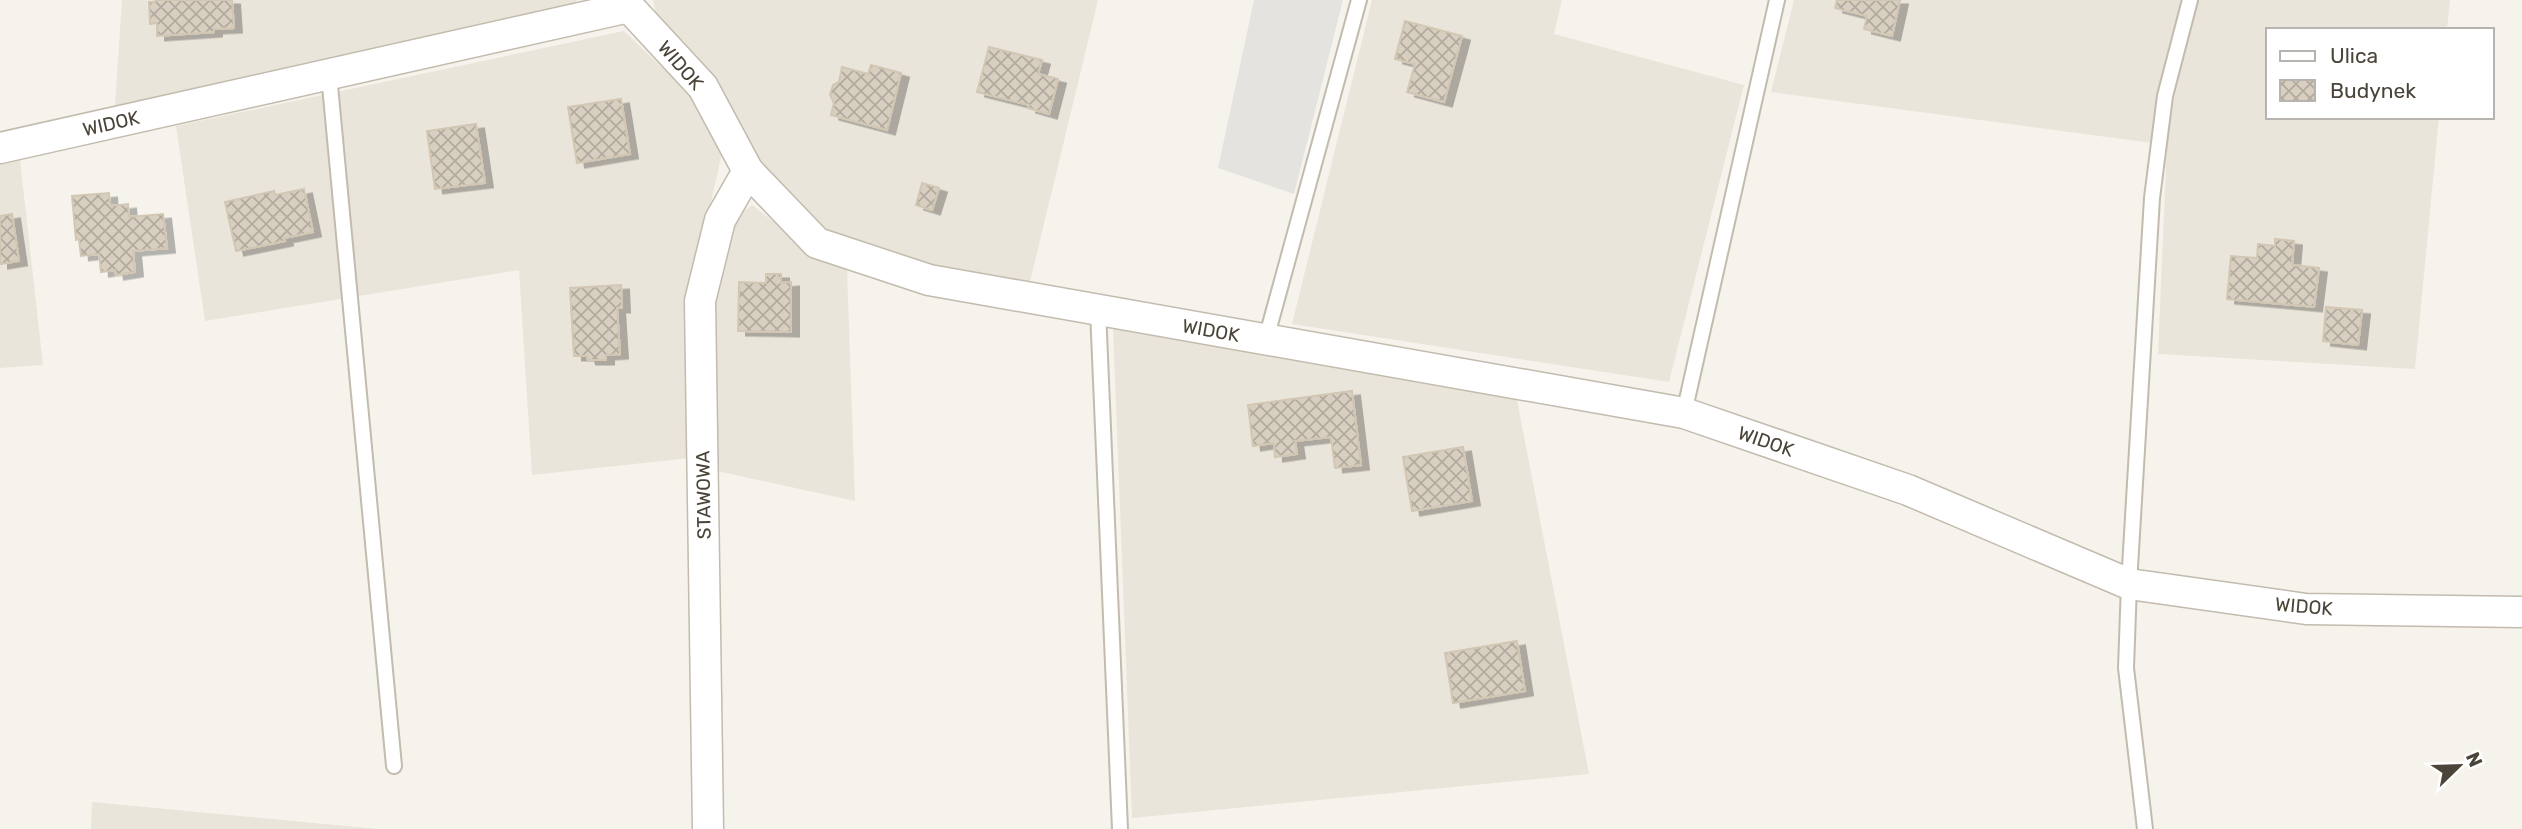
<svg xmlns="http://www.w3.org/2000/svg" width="2522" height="829" viewBox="0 0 2522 829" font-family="Rubik,sans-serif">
<defs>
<pattern id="building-cross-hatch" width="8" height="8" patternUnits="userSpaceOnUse" patternTransform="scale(1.75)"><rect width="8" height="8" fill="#d8cfc1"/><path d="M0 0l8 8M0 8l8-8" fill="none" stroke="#b1aa9e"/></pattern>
<filter id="shadow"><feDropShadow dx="8" dy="4.5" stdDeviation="0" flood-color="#0004"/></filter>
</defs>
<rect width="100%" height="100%" fill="#f6f3ec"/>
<g fill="#eae5da">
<polygon points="122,0 577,0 575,3 115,106"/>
<polygon points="653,0 1098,0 1029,286 929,268 821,230 766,177 711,82 656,14"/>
<polygon points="1372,0 1562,0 1554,34 1744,85 1669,382 1292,324"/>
<polygon points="1794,0 2450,0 2447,30 2268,30 2268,117 2439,117 2415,369 2158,354 2167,145 1771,92"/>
<polygon points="624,31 694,98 722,153 705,228 690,458 532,475 519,270 205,321 176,126"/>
<polygon points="20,160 43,365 0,368 0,162"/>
<polygon points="752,205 807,247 847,269 855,501 712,470 708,303 732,220"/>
<polygon points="1113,328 1516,395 1589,774 1132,818"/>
<polygon points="92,802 378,829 91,829"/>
</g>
<polygon fill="#e5e3e0" points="1254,0 1343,0 1294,194 1218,168"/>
<g fill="url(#building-cross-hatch)" stroke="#d3c7b4" stroke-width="2" filter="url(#shadow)">
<polygon points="155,0 232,0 234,28 214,29 214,32 157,36 157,23 150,24 149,2 155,2"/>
<polygon points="1837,0 1900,0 1892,36 1864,29 1867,16 1835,8"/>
<polygon points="1405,21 1462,36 1444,102 1407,92 1415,64 1395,59"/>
<polygon points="989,47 1042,60 1038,74 1058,79 1049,114 1028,108 1029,105 977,92"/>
<polygon points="871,65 901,73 887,130 831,115 834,103 830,95 833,85 839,82 842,67 868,74"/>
<polygon points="621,99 630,154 577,163 568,107"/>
<polygon points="476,124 485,183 435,189 427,131"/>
<polygon points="922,183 939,188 932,210 916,205"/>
<polygon points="304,189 313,232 284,238 285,241 236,251 225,202 274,191 275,195"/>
<polygon points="109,193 110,206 128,204 129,217 163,214 167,248 133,251 135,272 116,275 115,270 101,272 99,254 81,256 79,239 76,240 72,196"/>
<polygon points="12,214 19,261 0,264 0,216"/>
<polygon points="2275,239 2294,241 2292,265 2319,268 2314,307 2227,299 2231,256 2257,258 2258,244 2275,246"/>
<polygon points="766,274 781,274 781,283 791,282 791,332 738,331 739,282 766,283"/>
<polygon points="621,285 622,308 617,308 620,354 606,355 606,360 588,360 587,356 574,356 570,288"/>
<polygon points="2326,307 2362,310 2358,345 2323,341"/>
<polygon points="1352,391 1361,465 1335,468 1331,437 1295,441 1297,454 1275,457 1274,443 1253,446 1248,405"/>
<polygon points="1463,447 1472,501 1412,511 1403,457"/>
<polygon points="1517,641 1525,691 1453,703 1445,653"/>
</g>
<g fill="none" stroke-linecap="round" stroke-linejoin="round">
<g stroke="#c2bbae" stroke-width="18">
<g id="service">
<polyline points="329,75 394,766"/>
<polyline points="1098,310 1120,829"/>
<polyline points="1266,339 1359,0"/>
<polyline points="1684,413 1777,0"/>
<polyline points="2145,829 2126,668 2129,584 2152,198 2165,96 2190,0"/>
</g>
</g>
<g stroke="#c2bbae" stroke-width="33">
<g id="minor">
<polyline points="629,7 703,87 748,171 817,243 929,280 1684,413 1908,490 2129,584 2306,609 2522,612"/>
<polyline points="0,148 629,7"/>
<polyline points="708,829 700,301 720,220 748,171"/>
</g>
</g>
<use href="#service" stroke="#fff" stroke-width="14"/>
<use href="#minor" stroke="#fff" stroke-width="30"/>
</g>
<g text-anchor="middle" stroke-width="7" stroke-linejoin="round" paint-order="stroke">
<g font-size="19" fill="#4b4439" stroke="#fff">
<text transform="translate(681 65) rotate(49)" y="7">WIDOK</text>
<text transform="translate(111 123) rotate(-13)" y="7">WIDOK</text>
<text transform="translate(1211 330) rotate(10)" y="7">WIDOK</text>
<text transform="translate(1766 441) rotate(19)" y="7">WIDOK</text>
<text transform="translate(703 495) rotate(-91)" y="7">STAWOWA</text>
<text transform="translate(2304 606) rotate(5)" y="7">WIDOK</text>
</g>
</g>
<rect x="2266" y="28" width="228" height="91" fill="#ffffff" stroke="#b7b4b0" stroke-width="2"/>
<rect x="2280" y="51" width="35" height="10" fill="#ffffff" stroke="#b7b4b0" stroke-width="2"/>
<text x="2330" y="63" font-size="21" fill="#4b4439">Ulica</text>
<rect x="2280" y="80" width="35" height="21" fill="url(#building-cross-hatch)" stroke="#b7b4b0" stroke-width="2"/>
<text x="2330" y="98" font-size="21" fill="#4b4439">Budynek</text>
<g transform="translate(2459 766) rotate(67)" stroke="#ffffff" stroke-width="5" paint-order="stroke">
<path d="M0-5L12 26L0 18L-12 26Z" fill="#4b4439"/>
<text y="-10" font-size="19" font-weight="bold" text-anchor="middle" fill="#4b4439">N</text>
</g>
</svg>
